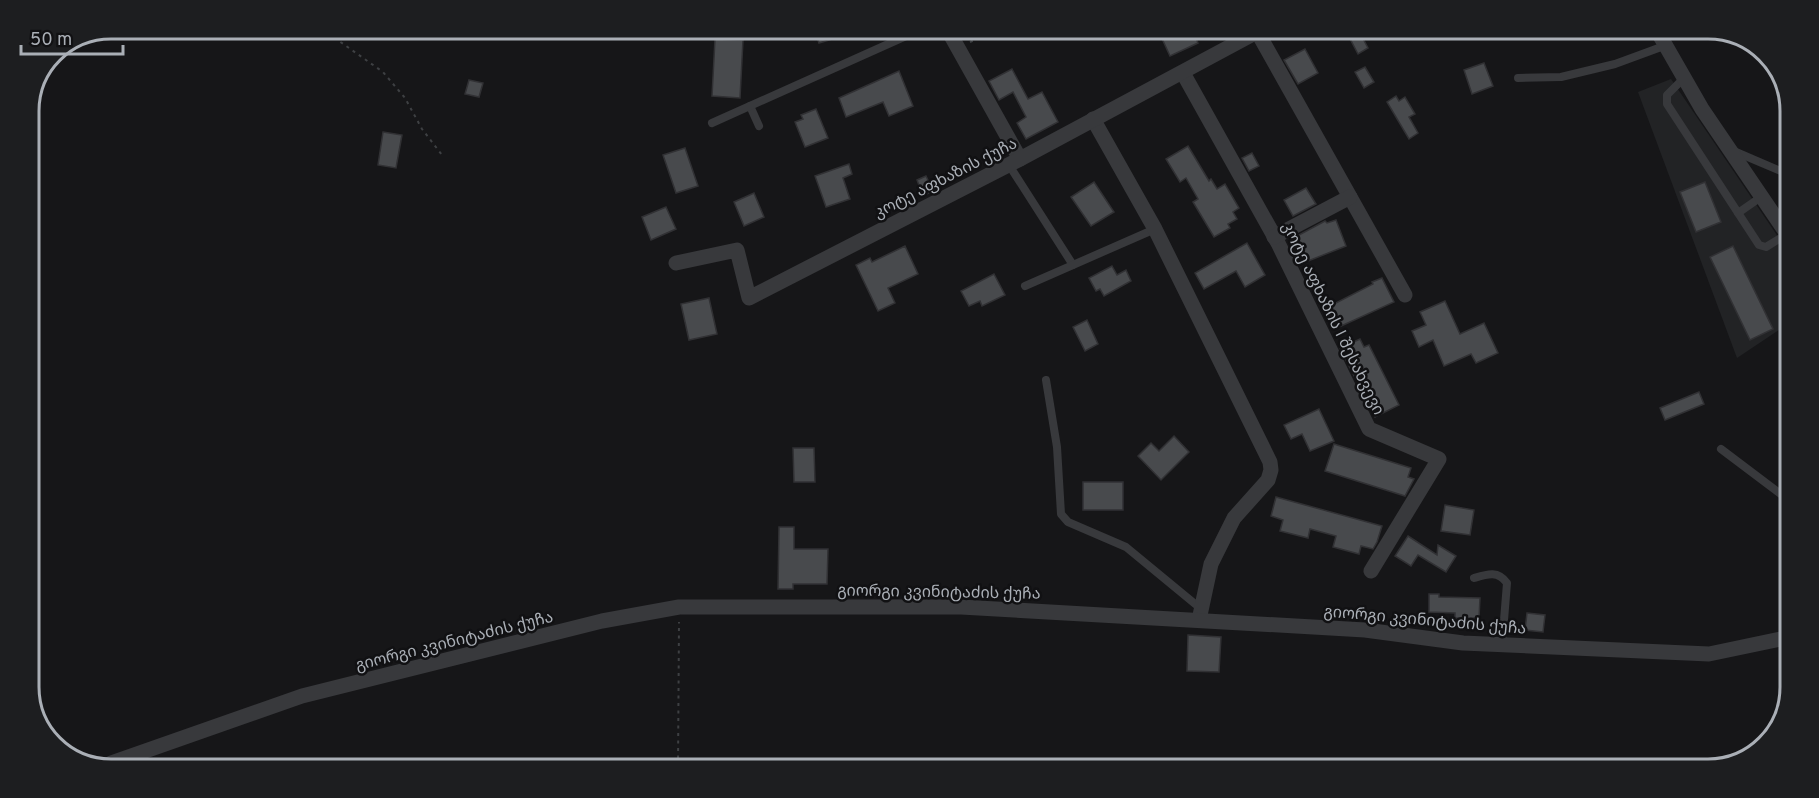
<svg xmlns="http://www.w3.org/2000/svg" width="1819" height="798" viewBox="0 0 1819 798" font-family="Overpass,'Noto Sans Georgian',sans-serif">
<rect width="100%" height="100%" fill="#161618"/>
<polygon fill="#222325" points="1671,79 1789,253 1788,324 1737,358 1638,92"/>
<g fill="#484a4d" stroke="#313134" stroke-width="1.5">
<polygon points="815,31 849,31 849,34 819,43"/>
<polygon points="1159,32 1194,33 1198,43 1170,56"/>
<polygon points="1347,33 1360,33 1368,48 1358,54"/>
<polygon points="715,39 743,40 740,98 712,96"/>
<polygon points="1305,49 1318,73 1298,84 1284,60"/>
<polygon points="1484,63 1493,86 1472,94 1464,70"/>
<polygon points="1365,67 1374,82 1364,88 1355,72"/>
<polygon points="1012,69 1028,99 1042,92 1058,122 1026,139 1017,123 1026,117 1013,92 999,100 989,81"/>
<polygon points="899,71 913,106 889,116 883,102 846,117 839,98"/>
<polygon points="469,80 483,83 479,97 465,94"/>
<polygon points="1396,96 1399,101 1405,97 1415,114 1409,117 1418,133 1409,139 1387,102"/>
<polygon points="816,109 828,138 805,147 795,122 803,119 801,115"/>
<polygon points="383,132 402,135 396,168 378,165"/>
<polygon points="1188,146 1209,181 1211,179 1217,189 1225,184 1239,208 1233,212 1237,219 1228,224 1230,228 1214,237 1193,202 1198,199 1186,178 1180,182 1166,159"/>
<polygon points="685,148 698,186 676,193 663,155"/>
<polygon points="1252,153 1259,166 1249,171 1242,158"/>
<polygon points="849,164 852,174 843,178 850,199 826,207 815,176"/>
<polygon points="926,176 933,191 923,196 917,180"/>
<polygon points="1094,182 1114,212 1091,226 1071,197"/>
<polygon points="1705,182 1721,222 1696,232 1680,192"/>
<polygon points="1306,188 1316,204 1293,216 1284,200"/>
<polygon points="754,193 764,217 744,226 734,202"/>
<polygon points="666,207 676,229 651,240 642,217"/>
<polygon points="1336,220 1346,246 1308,261 1297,236 1325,221 1327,223"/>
<polygon points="1247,243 1265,275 1245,287 1236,271 1204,289 1195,273"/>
<polygon points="905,246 918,274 888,288 895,303 878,311 856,265 870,258 872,262"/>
<polygon points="1733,246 1773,329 1750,340 1710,257"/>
<polygon points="1112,266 1117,275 1126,270 1131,281 1104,296 1100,289 1096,291 1089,278"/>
<polygon points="994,274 1005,295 982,306 980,301 969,306 961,291"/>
<polygon points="1382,278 1394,302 1339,327 1328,307 1373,284 1372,282"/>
<polygon points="709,298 717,334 689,340 681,304"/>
<polygon points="1445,301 1460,334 1484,323 1498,353 1476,363 1471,354 1444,366 1433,340 1419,347 1412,331 1426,325 1420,312"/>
<polygon points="1087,320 1098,344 1085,351 1073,327"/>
<polygon points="1360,339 1364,347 1369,345 1399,405 1375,417 1340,348"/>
<polygon points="1699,392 1704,404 1665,420 1660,408"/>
<polygon points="1319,409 1334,441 1310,451 1302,434 1291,439 1284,425"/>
<polygon points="1174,436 1189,452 1161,480 1138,456 1151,443 1159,451"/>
<polygon points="1334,444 1411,468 1408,477 1414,479 1405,496 1325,471"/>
<polygon points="793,448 814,448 815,482 794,482"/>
<rect x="1083" y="482" width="40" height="28"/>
<polygon points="1276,497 1382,526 1377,542 1373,549 1361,546 1359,554 1333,547 1336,536 1310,529 1308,538 1280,531 1283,520 1271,516"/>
<polygon points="1445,505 1474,510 1470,535 1441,531"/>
<polygon points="779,527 794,527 794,549 828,549 827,584 793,584 793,589 778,589"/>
<polygon points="1408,536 1437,555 1438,545 1456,556 1446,572 1418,555 1411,566 1395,556"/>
<polygon points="1429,594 1439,594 1439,597 1480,598 1479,618 1455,618 1455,613 1429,612"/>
<polygon points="1527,613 1545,615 1543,632 1525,630"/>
<polygon points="1188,635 1221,637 1219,672 1187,671"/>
</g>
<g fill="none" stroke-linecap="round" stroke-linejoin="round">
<g stroke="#3e4043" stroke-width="2" stroke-dasharray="3 4.5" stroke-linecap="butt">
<polyline points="322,29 383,72 405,98 422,129 442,155"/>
<polyline points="970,42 992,32"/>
<polyline points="678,766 679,622"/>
</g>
<g stroke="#38393c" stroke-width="8">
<polyline points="1518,78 1561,77 1615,64 1664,46"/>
<polyline points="1683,79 1667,95 1667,104 1759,245 1766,247 1787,234"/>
<polyline points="750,106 759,126"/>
<polyline points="712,123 915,32"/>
<polyline points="1736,152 1790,175"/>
<polyline points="1009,165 1073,265"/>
<polyline points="1738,213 1761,197"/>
<polyline points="1025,286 1155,229"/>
<polyline points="1788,348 1786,340 1788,335"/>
<polyline points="1046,380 1057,447 1061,514 1068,522 1126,547 1200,608"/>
<polyline points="1721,449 1786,498"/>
<path d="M1474,578c13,-4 24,-8 33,5l-5,62"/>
</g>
<g stroke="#38393c" stroke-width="15">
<polyline points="949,32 1020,159"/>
<polyline points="1258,33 1405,295"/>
<polyline points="1659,34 1702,109 1789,237"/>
<polyline points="1183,73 1278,243 1369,429 1439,459 1371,571"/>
<polyline points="1093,119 1155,229 1270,462 1271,470 1268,480 1234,518 1211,564 1199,620"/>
<polyline points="1274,237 1350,197"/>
<polyline points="676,263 737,250 749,298 1020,159 1255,33"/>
<polyline points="111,763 302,696 602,621 679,607 961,607 1365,630 1463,643 1709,654 1785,638"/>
</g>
</g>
<g text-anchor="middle" stroke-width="5" stroke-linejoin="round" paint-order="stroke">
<g font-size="16" fill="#aaafb6" stroke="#111113">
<text transform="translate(945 177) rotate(-27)" y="6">კოტე აფხაზის ქუჩა</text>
<text transform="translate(1334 318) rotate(64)" y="6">კოტე აფხაზის I შესახვევი</text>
<text transform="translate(939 591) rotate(1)" y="6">გიორგი კვინიტაძის ქუჩა</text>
<text transform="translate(1425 619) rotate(5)" y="6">გიორგი კვინიტაძის ქუჩა</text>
<text transform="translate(454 640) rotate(-14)" y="6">გიორგი კვინიტაძის ქუჩა</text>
</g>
</g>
<path d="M0 0H1819V798H0ZM111 39H1708A72 72 0 0 1 1780 111V687A72 72 0 0 1 1708 759H111A72 72 0 0 1 39 687V111A72 72 0 0 1 111 39Z" fill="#1d1e20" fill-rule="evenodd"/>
<path fill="none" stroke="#aaafb6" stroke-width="3" d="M111 39H1708A72 72 0 0 1 1780 111V687A72 72 0 0 1 1708 759H111A72 72 0 0 1 39 687V111A72 72 0 0 1 111 39Z"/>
<path d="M21 45v9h102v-9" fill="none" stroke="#aaafb6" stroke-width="3"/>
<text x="30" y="45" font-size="18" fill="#aaafb6" stroke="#111113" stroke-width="4.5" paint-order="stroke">50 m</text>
</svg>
